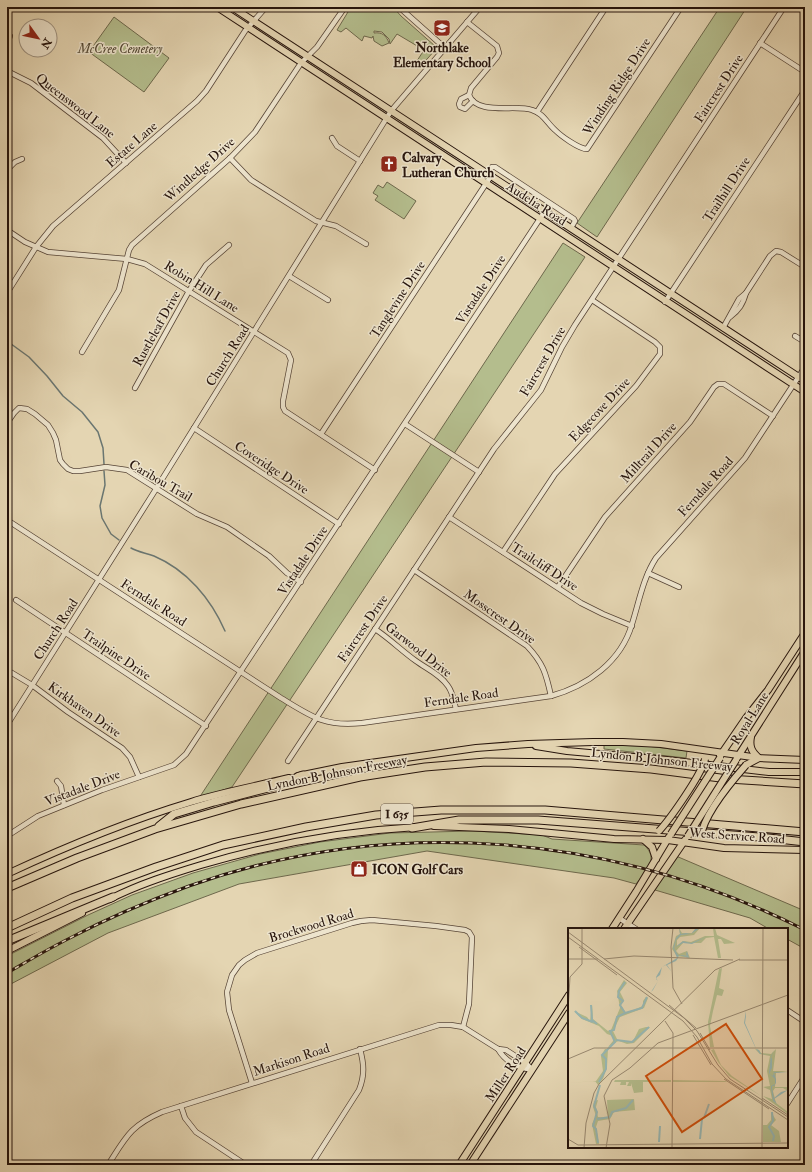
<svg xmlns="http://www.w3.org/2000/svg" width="812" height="1172" viewBox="0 0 812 1172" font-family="'IM FELL Double Pica',serif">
<rect width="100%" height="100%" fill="#e4d5b2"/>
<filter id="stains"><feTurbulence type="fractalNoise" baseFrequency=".005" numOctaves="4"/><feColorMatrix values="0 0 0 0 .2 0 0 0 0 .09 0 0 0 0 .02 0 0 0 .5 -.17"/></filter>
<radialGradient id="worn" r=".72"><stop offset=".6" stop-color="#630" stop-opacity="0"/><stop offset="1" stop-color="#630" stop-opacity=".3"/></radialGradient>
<g fill="#b4bd8d" stroke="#6d684c">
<path d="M351,7h42l8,9 34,30 1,3 -16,18 -5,-3 9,-14 -27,-16 -7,10 -1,-5 -7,-7 -8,-1v2c8,-1 12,2 15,10l-7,3 -8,-5 -1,-5 -1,2 -8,-2 -2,5 -16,-13 -5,4 -4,-2z"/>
<polygon points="720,7 747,7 597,237 577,223"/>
<polygon points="114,17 169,58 144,92 89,52"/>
<polygon points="387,182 416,201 404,219 375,200 378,196 373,193 378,185 383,188"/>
<polygon points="563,243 585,257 232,787 199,798"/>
<polygon points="604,745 647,746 687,751 686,758 604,749"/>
<path d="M473,831l69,4 10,4 92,6c16,14 1,27 -8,39l-22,-6 -187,-27 -188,33 -131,49 -101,53v-30l81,-41 44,-20 61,-22 67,-19 60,-12 70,-9z"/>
<polygon points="676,856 805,911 805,949 787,939 787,929 769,929 750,918 655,890"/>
</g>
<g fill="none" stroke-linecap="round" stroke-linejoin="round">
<g stroke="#6a7671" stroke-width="1.5">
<polyline points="7,341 29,357 47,376 63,396 82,412 98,432 103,448 104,464"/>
<polyline points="104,471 105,485 100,506 102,518 111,534 119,540"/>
<path d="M131,548c7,4 15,5 23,8 33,14 57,43 71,75"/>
</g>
<g stroke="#564436" stroke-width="6">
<g id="minor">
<polyline points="399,7 445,48"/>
<path d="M467,22l30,24 2,7 -2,4 -26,31 -2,7c8,21 47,9 63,15 11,3 15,13 23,20 6,6 24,19 32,19l94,-142"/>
<polyline points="760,43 805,72"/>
<polyline points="7,44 10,36"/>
<polyline points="7,71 31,83 103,138 126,163"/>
<polyline points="469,95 461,99 459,104 460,107 465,109 473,101"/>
<polyline points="537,112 606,7"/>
<polyline points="332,138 337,146 360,161"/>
<polyline points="230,158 251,180 316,221 336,226 366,244"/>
<polyline points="7,170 15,162 22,159"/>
<polyline points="487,174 492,167 495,167 574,219 575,221 571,228"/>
<polyline points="7,230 25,242 48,252 127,259 145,264 288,353 291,360 283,401 283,407 285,411 375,470"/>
<polyline points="289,276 328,300"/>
<polyline points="7,293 36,247 53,226 197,101 206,91 245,31 266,7"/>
<polyline points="665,302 805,90"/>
<path d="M730,317c9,-7 13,-13 16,-24"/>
<polyline points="723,328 739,299 746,293 770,256 776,251 781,252 805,267"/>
<polyline points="795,336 805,342"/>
<polyline points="82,352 119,290 129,250 132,245 230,158 255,132 301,63 317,47 345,7"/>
<polyline points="135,388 189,291 206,265 229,245"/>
<polyline points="7,423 14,413 19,408 27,409 35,414 48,425 53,433 56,440 60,460 63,464 68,469 73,471 80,471 106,467 127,470 197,514 227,527 269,556 287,573 301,582"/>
<polyline points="405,424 479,472"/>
<polyline points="194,428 339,524"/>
<polyline points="321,434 491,176"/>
<polyline points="449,517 581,603 603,614 632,626"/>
<path d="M7,520l274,178c31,19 44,29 81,25l189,-27c36,-10 70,-34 81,-72 7,-22 11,-46 24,-66l89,-100 60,-91"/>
<polyline points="503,552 555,474 636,386 660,354 660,347 655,342 592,300"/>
<path d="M414,570l113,76c16,17 19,27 24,50"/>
<polyline points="648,573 679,587"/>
<polyline points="558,587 605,517 690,422 714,387 718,384 724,384 773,416"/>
<polyline points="16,600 206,726"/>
<path d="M375,629c15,10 27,22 41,32 11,8 24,13 32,25 5,7 6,15 8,23"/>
<polyline points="7,670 32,685 68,712 122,748 130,757 139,777"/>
<polyline points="7,725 156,489 391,111 480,7"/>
<polyline points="288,761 494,449 541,390 562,347 575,325 784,7"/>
<polyline points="57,781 61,786 64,805"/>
<polyline points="7,836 38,816 102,790 174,765 186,754 545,211"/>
<polyline points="619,918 636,929"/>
<polyline points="787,1010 805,1022"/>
<path d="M498,1049c7,12 20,19 34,21"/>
<polyline points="252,1083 229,1010 227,992 232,975 239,965 245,960 257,953 352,923 361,921 372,920 436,926 465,930 469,932 472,937 469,1004 463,1027"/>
<polyline points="787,1104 805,1076"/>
<polyline points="181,1106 185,1118 196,1132 246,1165"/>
<polyline points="461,1162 467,1165"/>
<path d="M108,1165c18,-28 22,-39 54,-53l277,-87h12l12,2 35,22 8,1 20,13 6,7"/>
<path d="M311,1165l48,-75c6,-15 5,-26 1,-41"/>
</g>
</g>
<g stroke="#26140c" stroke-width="8">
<g id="major">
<polyline points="217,7 805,392"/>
<polyline points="232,7 805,381"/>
<polyline points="536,746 567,751 667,760 769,772 805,772"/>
<polyline points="720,756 746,718 768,690 805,633"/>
<polyline points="737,758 805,651"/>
<path d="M746,765l13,-7c-7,-6 -10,-11 -8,-21"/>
<polyline points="298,776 342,767 476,748 528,744 593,742 623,742 661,744 759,758 805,760"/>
<polyline points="434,826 509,829 614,839 668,840 724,848 805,850"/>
<polyline points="643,839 652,847 656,859"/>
<path d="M7,874c60,-28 121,-53 184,-72 32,-10 66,-16 98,-24"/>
<path d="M110,899c29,-15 61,-25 91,-34 71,-21 142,-34 216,-38"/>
<polyline points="612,929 636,892 669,837"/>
<polyline points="624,929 685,840"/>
<polyline points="7,951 82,913"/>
<polyline points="459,1165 569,995"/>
<polyline points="470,1165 569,1013"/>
</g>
</g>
<g stroke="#26140c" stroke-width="9">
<g id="highway">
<polyline points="159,826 174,814 214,802 276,786 303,775"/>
<polyline points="412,828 459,820 538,820 759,837 805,842"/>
<polyline points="7,888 77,858 155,829 241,804 360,777 425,767 486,762 571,763 651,769 728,779 805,784"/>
<polyline points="7,928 72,898 156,867 223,845 306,827 376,815 441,810 545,810 805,832"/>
<polyline points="7,941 113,897"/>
</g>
</g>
<use href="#minor" stroke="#ede4cd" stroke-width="4.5"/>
<use href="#major" stroke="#e4d5b2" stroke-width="6"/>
<use href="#highway" stroke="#e4d5b2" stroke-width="7"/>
<g stroke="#26140c" stroke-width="3">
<path id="rail" d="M7,973c21,-12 41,-24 63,-35 38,-20 78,-37 119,-52 203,-72 424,-53 616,44"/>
</g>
<use href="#rail" stroke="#ede4cd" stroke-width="1.5" stroke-dasharray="4.5" stroke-linecap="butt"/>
<g stroke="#26140c" stroke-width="8" stroke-linecap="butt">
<g id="major-bridge">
<path d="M659,831c11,-12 43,-57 46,-72"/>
<polyline points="671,834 720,758"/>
<polyline points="688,836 736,760"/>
<path d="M701,836c3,-22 30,-54 45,-71"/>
</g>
</g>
<use href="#major-bridge" stroke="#e4d5b2" stroke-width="6"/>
</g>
<defs>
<g id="school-square" transform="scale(0.9)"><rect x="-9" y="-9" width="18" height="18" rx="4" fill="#8f2418" stroke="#ede4cd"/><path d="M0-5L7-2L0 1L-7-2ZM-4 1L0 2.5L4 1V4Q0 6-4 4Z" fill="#fff"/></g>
<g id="church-square" transform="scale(0.9)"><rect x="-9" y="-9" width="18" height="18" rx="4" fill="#8f2418" stroke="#ede4cd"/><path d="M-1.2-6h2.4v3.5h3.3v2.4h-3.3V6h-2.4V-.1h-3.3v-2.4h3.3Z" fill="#fff"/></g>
<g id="shop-square" transform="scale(0.9)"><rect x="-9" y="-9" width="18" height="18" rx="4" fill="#8f2418" stroke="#ede4cd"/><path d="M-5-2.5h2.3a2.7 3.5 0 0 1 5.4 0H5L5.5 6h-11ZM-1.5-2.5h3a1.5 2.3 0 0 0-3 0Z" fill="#fff"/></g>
</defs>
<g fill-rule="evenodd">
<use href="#school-square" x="442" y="28"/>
<use href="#church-square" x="389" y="164"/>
<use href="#shop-square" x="359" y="869"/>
</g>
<g text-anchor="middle" stroke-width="3" stroke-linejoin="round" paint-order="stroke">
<rect fill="#ede4cd" stroke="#625246" stroke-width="1" x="381" y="804" width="32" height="20" rx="3"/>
<g font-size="12" font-weight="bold" fill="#26140c">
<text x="397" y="818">I 635</text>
</g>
<g font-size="13" font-weight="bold" fill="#26140c" stroke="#ede4cd" text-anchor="start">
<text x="442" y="52" text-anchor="middle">Northlake<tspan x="442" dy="15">Elementary School</tspan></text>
<text x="402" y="162">Calvary<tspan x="402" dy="15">Lutheran Church</tspan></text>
<text x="372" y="874">ICON Golf Cars</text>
</g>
<g font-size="13" font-style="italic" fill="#514733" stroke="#ede4cd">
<text x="120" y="53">McCree Cemetery</text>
</g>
<g font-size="13" fill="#26140c" stroke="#ede4cd">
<text transform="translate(616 86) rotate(-57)" y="5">Winding Ridge Drive</text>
<text transform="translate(718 88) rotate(-57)" y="5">Faircrest Drive</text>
<text transform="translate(76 105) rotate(38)" y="5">Queenswood Lane</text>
<text transform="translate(131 144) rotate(-41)" y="5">Estate Lane</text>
<text transform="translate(199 169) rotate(-42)" y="5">Windledge Drive</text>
<text transform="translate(726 189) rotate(-57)" y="5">Trailhill Drive</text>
<text transform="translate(537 203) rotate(33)" y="5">Audelia Road</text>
<text transform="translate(202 286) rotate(32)" y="5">Robin Hill Lane</text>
<text transform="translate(480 289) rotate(-57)" y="5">Vistadale Drive</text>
<text transform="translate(397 299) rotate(-57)" y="5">Tanglevine Drive</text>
<text transform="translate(156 328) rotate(-61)" y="5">Rustleleaf Drive</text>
<text transform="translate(227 355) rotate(-58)" y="5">Church Road</text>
<text transform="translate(542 361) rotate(-60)" y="5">Faircrest Drive</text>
<text transform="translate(599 409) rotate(-47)" y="5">Edgecove Drive</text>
<text transform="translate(648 452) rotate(-48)" y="5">Milltrail Drive</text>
<text transform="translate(272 467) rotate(33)" y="5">Coveridge Drive</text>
<text transform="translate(161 480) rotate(30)" y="5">Caribou Trail</text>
<text transform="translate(705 486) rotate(-48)" y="5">Ferndale Road</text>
<text transform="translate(302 560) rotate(-57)" y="5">Vistadale Drive</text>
<text transform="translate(545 566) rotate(33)" y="5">Trailcliff Drive</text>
<text transform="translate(154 602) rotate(33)" y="5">Ferndale Road</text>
<text transform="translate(500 616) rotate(35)" y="5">Mosscrest Drive</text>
<text transform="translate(362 628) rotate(-56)" y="5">Faircrest Drive</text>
<text transform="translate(55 629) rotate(-57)" y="5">Church Road</text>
<text transform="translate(419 649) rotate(38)" y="5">Garwood Drive</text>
<text transform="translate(117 654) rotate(34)" y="5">Trailpine Drive</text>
<text transform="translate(461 697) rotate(-8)" y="5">Ferndale Road</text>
<text transform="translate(85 709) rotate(35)" y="5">Kirkhaven Drive</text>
<text transform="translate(749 718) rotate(-58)" y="5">Royal Lane</text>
<text transform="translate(662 759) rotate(6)" y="5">Lyndon B Johnson Freeway</text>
<text transform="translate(337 772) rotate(-11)" y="5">Lyndon B Johnson Freeway</text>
<text transform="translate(82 787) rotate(-21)" y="5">Vistadale Drive</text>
<text transform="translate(737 835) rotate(4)" y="5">West Service Road</text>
<text transform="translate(311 925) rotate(-17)" y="5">Brockwood Road</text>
<text transform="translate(291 1059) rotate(-18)" y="5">Markison Road</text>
<text transform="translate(505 1074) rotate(-57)" y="5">Miller Road</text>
</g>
</g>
<g transform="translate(568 928)">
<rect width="220" height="220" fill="#e4d5b2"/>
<path d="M111,0l3,5h10l4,-5h4l-6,7 -14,2 -3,3v6l6,-5 8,1 14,-6h9l-1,-8h2l2,7 18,8 -11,1 -3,-5h-3l3,19h-3l-4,-21 -8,1 -5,5h-18l-7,8 3,3 8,-3 3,7 -13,-2 -5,-7 4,-13 4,-2zM154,40l-3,20 5,2 -2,6 -5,-1 -4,16 -3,15 4,21h-4l-2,-25 11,-53zM56,52l3,3 -7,9 4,8 -3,5 5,8 17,-7v-5l3,-4 2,1 -4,10 -24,9 -7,14 5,10 -10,6 5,-6v-5l-6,-2 -8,-8 -17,-7 -8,-8 13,6 3,4 2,-17 1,15 15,12 3,-1 9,-22 -3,-17zM78,99h4l-16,16 -7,1 -8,-3h14l6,-12zM37,121h3l-1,18 -4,12 -5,6 -3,-4 -27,2 28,-2 7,-10 -2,-15zM146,121l7,16 11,11 29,20 -32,-20 -11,-14 -7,-12zM187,121l4,1 2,3 10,1 5,-5 -3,22h15l-12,2 -1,14h13v4l-5,-3h-8l-2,3 3,12 12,9v2l-25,-18 9,3 -2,-9 -7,-3 7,-1 -3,-15 3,-15 -10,-2zM47,152h56v2h-28v10l-9,1 -3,-10v3h-4l2,-4h-3v3h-6l1,-3h-7zM105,152l52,1 3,1h-55zM66,171l1,11 -21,2 -4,7 -12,2 -2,6 3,17h-3l-4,-20 4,-8 -3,-9 1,-6 4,-1 -2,7 2,10 10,1 -5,-18 5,17 -1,-17zM203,184l5,8 -5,5 8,6 2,11h-18v-17h4l4,-5z" fill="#b4bd8d"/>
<path d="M111,0l2,6 5,-1 5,1 5,-6h4l-9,6 -10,1 -5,5 -1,5 -1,3 9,-7 8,2 15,-6h9h-9l-14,7 -9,-1 -9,5 4,7h4l5,1 -1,-2 1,-3 2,7 -10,-3 -1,3 -2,3 -9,4 5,7 -6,-7 -4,2 -2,8 -4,3 2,3 -5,9 -2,2 7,-11 -2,-2v-2l6,-10 15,-9 -4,-10 3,-10 4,-4zM178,83v5l-1,7 10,23 1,3 3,1 2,4 9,1h2l2,-6 -3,8 1,2v9l-2,4v2l3,2 1,-4h14l-14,1 2,6v4l-2,3h-2v2l2,10 7,-6 7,-2 -14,9 3,5 -4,-3 -2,-13v-2l4,-2v-5l-6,-6 2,-18 -11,-1 -4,-5 -12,-26z" fill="#97b7b4"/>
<path fill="none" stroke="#97b7b4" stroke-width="2" d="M23,77l1,15 5,4M7,83l7,7 11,4M57,85l17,-5 5,-11M48,112l16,2 17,-15M31,154l7,-13v-10l-4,-4 13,-13 -5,-11 4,-1 3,-13 8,-4 -5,-8 3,-4 -5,-4 1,-6 6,-9M204,184l1,9 -4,6 5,9 -1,5M42,189l2,-5 14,-4 7,-8M136,190l5,-14M29,191l13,-2M132,211l2,-20M91,214l1,-16M30,215l-2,-14 -3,-3 4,-14 -3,-6 6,-21"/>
<path fill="none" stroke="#988870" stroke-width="1" d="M105,0l-2,19 2,41 9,16M0,4l116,86 13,13 21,34 12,14 58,38M0,9l115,84 14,16 15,27 14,15 62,41M11,19l38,28M0,31h30M36,31l30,-3 99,4M171,32h49M101,77l27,23M0,83l2,-34 12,-13v-36M97,93l8,12 -1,115M132,105l10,17M125,107l18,30M0,131l26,-11h194M156,151l45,30M194,170l26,17M0,211l10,6 210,-2M16,220l2,-25 8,-30 5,-9 116,-114 25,-11M38,220l4,-24 -6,-28 8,-16 18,-12 28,-25 130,-48M194,220l1,-220"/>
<path fill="#cb4f0c" fill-opacity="0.15" stroke="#cb4f0c" stroke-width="2" d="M158,96l36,55 -80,53 -36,-56z"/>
<rect width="220" height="220" fill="none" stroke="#26140c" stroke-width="2"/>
</g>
<rect width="812" height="1172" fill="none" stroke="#e4d5b2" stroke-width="24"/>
<rect x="8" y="8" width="796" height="1156" fill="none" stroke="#26140c" stroke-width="2"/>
<rect x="12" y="12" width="788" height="1148" fill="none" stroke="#26140c"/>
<g transform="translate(38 38) rotate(123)"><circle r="19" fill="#ede4cd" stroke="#9d9180"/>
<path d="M0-3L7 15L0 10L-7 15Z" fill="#8f2418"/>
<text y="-6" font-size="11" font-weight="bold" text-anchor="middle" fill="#26140c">N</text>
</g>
<rect width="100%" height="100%" filter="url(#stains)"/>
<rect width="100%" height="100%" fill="url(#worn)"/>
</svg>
